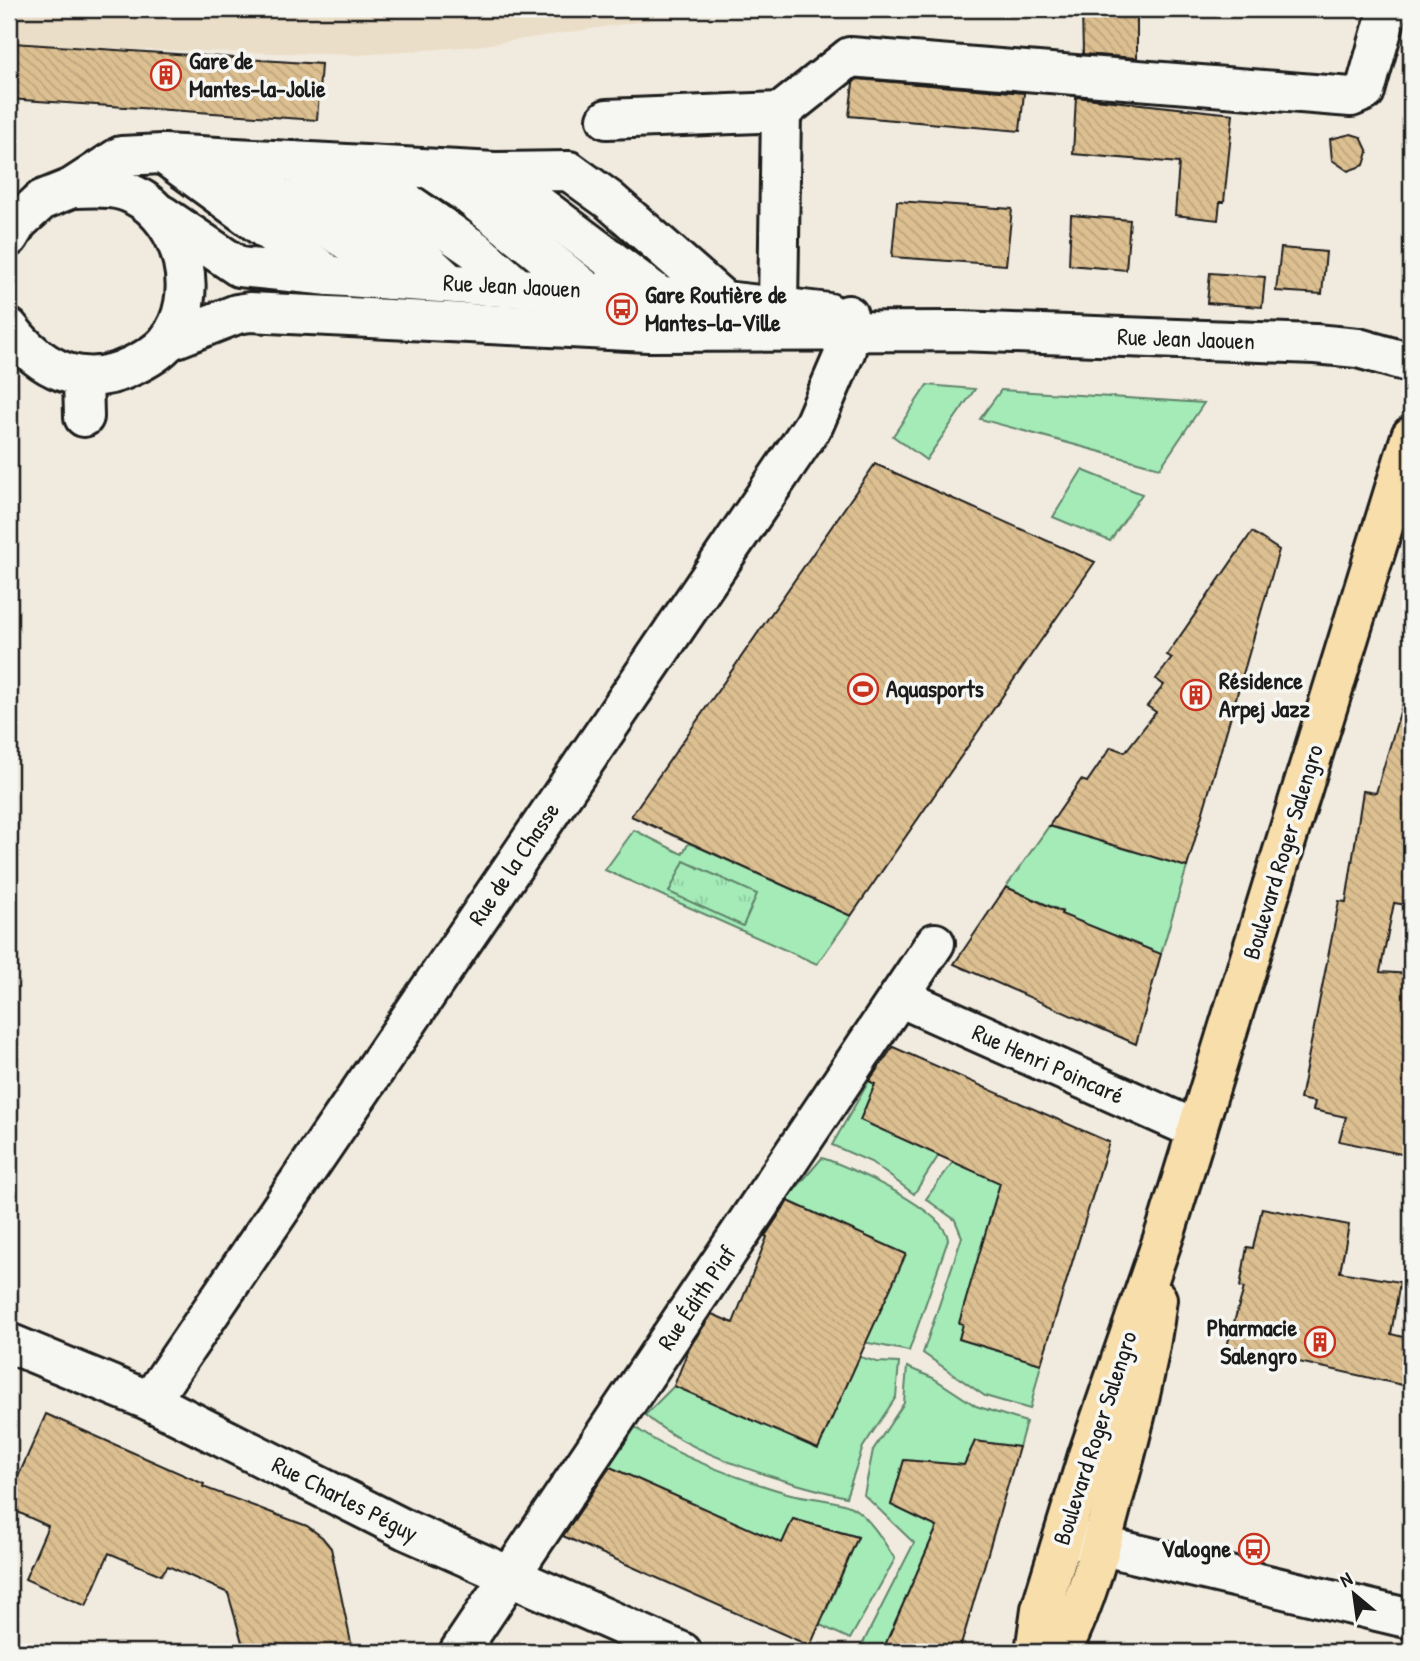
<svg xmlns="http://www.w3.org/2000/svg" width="1420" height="1661" viewBox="0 0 1420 1661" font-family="'Patrick Hand',sans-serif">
<defs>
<pattern id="park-tufts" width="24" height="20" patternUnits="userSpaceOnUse" patternTransform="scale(1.75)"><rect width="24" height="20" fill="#a4ebb8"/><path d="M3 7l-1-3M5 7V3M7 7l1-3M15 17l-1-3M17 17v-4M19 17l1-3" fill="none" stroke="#8dc99e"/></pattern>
<pattern id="building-back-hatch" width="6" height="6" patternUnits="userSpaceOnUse" patternTransform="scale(1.75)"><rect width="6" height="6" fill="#ddc091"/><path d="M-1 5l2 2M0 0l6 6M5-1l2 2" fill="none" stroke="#bda47c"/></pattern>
</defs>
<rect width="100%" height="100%" fill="#f1ebdf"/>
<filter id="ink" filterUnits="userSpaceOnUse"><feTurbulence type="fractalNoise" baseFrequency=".0143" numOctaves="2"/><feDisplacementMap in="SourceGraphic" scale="14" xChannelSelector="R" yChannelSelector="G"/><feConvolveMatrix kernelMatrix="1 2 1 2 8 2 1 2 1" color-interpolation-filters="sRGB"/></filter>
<g filter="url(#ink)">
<polygon fill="#ebdec8" points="9,9 725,9 477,46 360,55 112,49 9,43"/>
<g fill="#a4ebb8" stroke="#60846a" stroke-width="2">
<polygon points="927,385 975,389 926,460 893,436"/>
<polygon points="1001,390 1204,403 1160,468 980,419"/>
<polygon points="1082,470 1142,494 1110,541 1053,517"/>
<polygon points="1049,826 1187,867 1161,954 1087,925 1057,919 1062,911 1006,887"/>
<polygon points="634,830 682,854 689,843 851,916 817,964 605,870"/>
<polygon points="869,1081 875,1084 861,1120 939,1155 914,1194 871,1162 832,1145"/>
<path d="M822,1158c27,8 125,53 126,82l-39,111 -51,-10 15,-15 32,-72 -119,-54z"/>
<polygon points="953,1162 1003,1174 959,1339 1041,1364 1030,1409 985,1396 923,1353 962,1237 955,1220 926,1199"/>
<path d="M857,1356l20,6 22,1 -3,34 -33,50 -17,50c-61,-15 -153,-40 -201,-82l29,-29z"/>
<polygon points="907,1367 933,1378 976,1406 1026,1422 1019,1447 975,1441 964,1465 904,1460 891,1505 937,1527 882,1652 879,1652 862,1645 914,1543 864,1495 873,1450 904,1403"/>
<path d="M635,1427c36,28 108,53 152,66 17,5 55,7 68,16 17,12 29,33 40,50l-45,80 -30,-14 38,-88 -65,-18 -22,49 -28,-42 -138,-61z"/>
</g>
<polygon fill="url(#park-tufts)" stroke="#60846a" stroke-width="2" points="684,861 757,894 743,926 669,892"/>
<g fill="url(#building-back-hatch)" stroke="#1c1c1c" stroke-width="2">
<polygon points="1082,9 1137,9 1137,58 1083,54"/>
<polygon points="13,43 321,64 317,120 9,99"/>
<polygon points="857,79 1024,93 1020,131 849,116 853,83"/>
<polygon points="1076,97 1233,114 1224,202 1220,202 1218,220 1175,215 1179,163 1073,154"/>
<polygon points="1351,134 1361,137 1368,152 1364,165 1348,171 1332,160 1330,139"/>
<polygon points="897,201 1012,209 1006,265 892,257"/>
<polygon points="1071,215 1130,220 1126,270 1069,265"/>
<polygon points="1281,248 1326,252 1322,294 1276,291"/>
<polygon points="1210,273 1265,277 1262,307 1207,303"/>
<polygon points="875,464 1095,562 851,916 631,816"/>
<polygon points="1252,532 1279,550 1187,867 1049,826 1081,780 1087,782 1111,747 1125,752 1156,712 1147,706 1164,685 1156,679 1172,658 1167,655"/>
<polygon points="1403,702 1411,703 1411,879 1407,905 1394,903 1380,972 1411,974 1411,1156 1339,1141 1346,1117 1313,1110 1315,1102 1300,1099 1339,901 1346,902 1363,791 1376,793"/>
<polygon points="1006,887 1062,912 1061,914 1161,954 1136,1044 954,964"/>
<polygon points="893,1047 1109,1142 1041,1364 959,1339 963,1324 959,1323 1000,1183 860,1120 875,1084 869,1081"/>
<polygon points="788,1201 906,1254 818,1449 674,1386 689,1348 712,1314 733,1323 767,1237 765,1236"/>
<polygon points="1262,1208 1349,1225 1340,1272 1400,1282 1391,1334 1411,1339 1411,1387 1227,1346 1244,1288 1240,1287 1247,1247 1253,1248"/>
<polygon points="46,1414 204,1484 203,1487 307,1526 322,1537 331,1548 353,1652 258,1652 242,1642 228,1593 168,1566 161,1575 109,1553 86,1606 25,1579 48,1526 9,1508 9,1497"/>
<polygon points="975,1441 1019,1447 959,1652 882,1652 937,1527 891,1505 904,1460 964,1465"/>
<polygon points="610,1467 782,1543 793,1519 858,1537 810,1646 563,1536"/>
</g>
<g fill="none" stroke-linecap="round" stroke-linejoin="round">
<g stroke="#1c1c1c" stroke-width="44">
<g id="minor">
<polyline points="781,112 850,57 1351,97 1365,91 1388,9"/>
<polyline points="607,119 781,112 778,306"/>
<polyline points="163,154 330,276"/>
<polyline points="220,160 354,245 389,280"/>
<polyline points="293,161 417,253 448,282"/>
<polyline points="356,167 475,250 517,287"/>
<polyline points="430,169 466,193 586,290"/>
<polyline points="495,172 659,296"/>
<polyline points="162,215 239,267 330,276 724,301 829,313"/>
<polyline points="9,237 18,222 42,200 72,188 121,156 163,154 495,172 569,171 609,200 724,301"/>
<path d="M9,328c31,41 73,63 123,38 13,-6 26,-13 35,-24 36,-45 17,-122 -33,-147 -18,-10 -42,-7 -62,-7"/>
<polyline points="168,341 237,314 250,312 648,332 959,331 1315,344 1358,348 1411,363"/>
<polyline points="83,377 84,417"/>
<polyline points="899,997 1197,1130"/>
<polyline points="9,1343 150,1401 406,1530 682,1652"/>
<polyline points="150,1401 814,424 846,350 848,315"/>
<polyline points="1069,1538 1411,1619"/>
<polyline points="459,1652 935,943"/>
</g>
</g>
<g stroke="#1c1c1c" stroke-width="44">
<g id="major">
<polyline points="1035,1652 1041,1609 1088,1455 1167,1227 1411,436"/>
<path d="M1061,1652c25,-49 39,-102 53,-156 18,-65 35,-130 43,-197"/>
</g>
</g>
<use href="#minor" stroke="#f6f6f2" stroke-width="38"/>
<use href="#major" stroke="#f8deab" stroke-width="38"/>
</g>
</g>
<defs>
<g id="building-ring" transform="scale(1.575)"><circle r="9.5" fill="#f6f6f2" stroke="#c8321e" stroke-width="1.5"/><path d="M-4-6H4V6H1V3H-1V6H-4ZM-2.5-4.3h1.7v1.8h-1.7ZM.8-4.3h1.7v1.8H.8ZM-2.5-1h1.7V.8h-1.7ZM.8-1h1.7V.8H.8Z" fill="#c8321e"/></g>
<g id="bus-ring" transform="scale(1.575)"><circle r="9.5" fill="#f6f6f2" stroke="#c8321e" stroke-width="1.5"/><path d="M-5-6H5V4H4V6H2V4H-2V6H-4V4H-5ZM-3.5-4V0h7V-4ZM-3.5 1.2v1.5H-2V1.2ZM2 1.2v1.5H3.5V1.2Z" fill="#c8321e"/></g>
<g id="stadium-ring" transform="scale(1.575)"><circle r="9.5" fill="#f6f6f2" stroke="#c8321e" stroke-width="1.5"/><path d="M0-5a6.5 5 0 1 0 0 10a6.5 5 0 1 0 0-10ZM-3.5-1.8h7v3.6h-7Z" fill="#c8321e"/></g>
</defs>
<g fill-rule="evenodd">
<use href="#building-ring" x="166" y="75"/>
<use href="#bus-ring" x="622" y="309"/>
<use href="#stadium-ring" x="863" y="689"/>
<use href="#building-ring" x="1196" y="695"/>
<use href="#building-ring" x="1320" y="1342"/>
<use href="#bus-ring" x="1254" y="1549"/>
</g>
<g text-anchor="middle" stroke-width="7" stroke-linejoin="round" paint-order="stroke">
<g font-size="24" font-weight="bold" fill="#1c1c1c" stroke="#f6f6f2" text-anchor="start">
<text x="189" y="69">Gare de<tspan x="189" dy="28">Mantes-la-Jolie</tspan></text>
<text x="645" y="303">Gare Routière de<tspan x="645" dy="28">Mantes-la-Ville</tspan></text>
<text x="1219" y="689">Résidence<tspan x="1219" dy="28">Arpej Jazz</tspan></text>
<text x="886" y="697">Aquasports</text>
<text x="1297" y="1336" text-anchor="end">Pharmacie<tspan x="1297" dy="28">Salengro</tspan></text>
<text x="1231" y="1557" text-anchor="end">Valogne</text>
</g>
<g font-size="24" fill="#1c1c1c" stroke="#f6f6f2">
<text transform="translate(512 286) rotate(3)" y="8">Rue Jean Jaouen</text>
<text transform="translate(1186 339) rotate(2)" y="8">Rue Jean Jaouen</text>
<text transform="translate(1283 852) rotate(-73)" y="8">Boulevard Roger Salengro</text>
<text transform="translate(514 864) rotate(-56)" y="8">Rue de la Chasse</text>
<text transform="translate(1048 1064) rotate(24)" y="8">Rue Henri Poincaré</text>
<text transform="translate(697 1298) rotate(-56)" y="8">Rue Édith Piaf</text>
<text transform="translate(1095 1438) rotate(-72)" y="8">Boulevard Roger Salengro</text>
<text transform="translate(345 1499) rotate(27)" y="8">Rue Charles Péguy</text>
</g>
</g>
<rect width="1420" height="1661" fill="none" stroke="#f6f6f2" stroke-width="35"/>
<rect x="18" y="18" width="1385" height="1626" fill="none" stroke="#1c1c1c" stroke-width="2.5" filter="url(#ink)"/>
<g transform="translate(1354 1594) rotate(331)" stroke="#f6f6f2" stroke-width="5" paint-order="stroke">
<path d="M0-5L12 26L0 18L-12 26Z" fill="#1c1c1c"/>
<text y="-10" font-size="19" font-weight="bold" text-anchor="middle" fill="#1c1c1c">N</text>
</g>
</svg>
